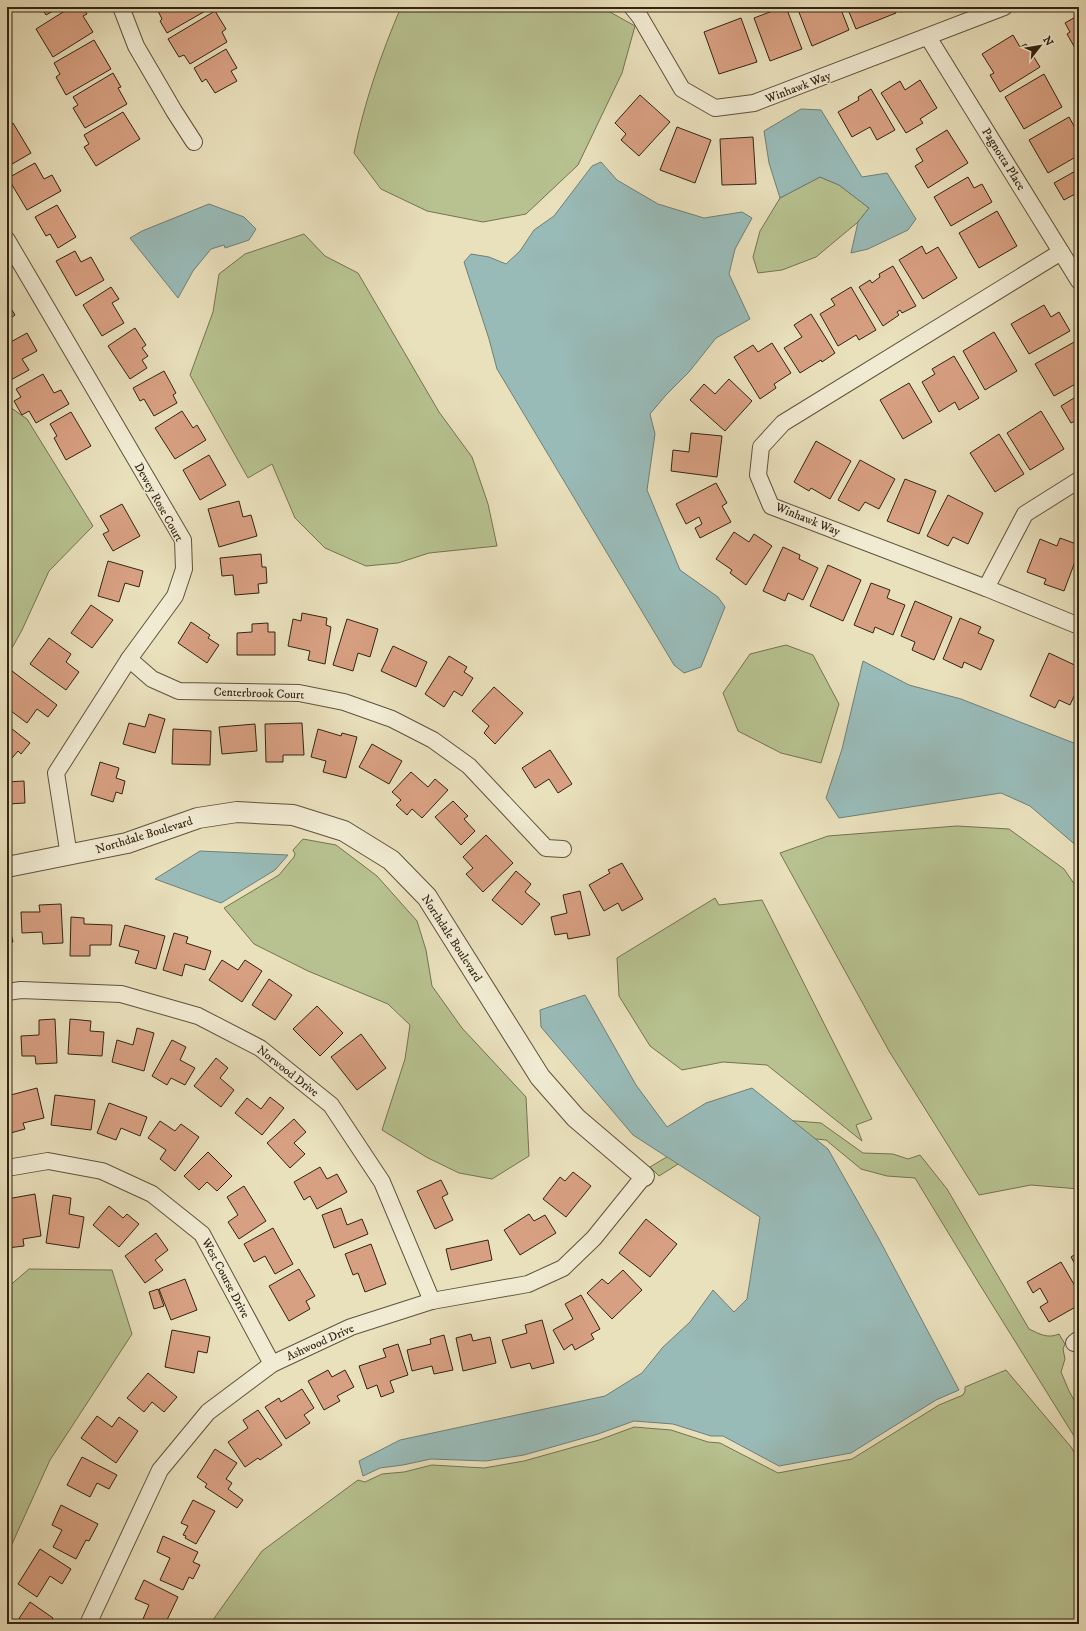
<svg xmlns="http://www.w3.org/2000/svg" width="1086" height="1631" viewBox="0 0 1086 1631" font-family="'IM FELL DW Pica',serif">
<rect width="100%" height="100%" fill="#e9e0bc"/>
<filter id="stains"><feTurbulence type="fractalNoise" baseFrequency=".005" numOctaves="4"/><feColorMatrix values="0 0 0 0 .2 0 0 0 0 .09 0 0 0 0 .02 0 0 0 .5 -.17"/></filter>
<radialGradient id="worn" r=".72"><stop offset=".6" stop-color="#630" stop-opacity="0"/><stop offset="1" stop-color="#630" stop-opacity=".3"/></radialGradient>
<g fill="#b7c290" stroke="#757351">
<path d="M401,7h200l34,19 -13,47 -44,92 -52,49 -43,8 -56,-11 -46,-22 -27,-36c10,-50 27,-99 47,-146z"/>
<polygon points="820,177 839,185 869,208 858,222 816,257 782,270 758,273 753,257 760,231 780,198"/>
<polygon points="304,234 325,256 358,273 439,412 472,457 488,504 497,546 429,553 398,563 366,566 325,548 295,518 272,464 248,478 190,375 213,312 219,274 245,254"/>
<polygon points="7,405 27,419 93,526 49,571 22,630 7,657"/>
<polygon points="786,645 813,655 839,704 821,763 781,753 738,731 723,693 750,654"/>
<polygon points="957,826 1009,829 1064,869 1079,891 1079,1189 1031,1185 979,1195 889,1051 780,853 828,836"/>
<polygon points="303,839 336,845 377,876 417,921 426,950 432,986 462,1028 526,1097 529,1156 492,1179 459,1173 428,1158 382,1130 405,1059 410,1025 388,1004 308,971 254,944 224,908 279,875 294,857 295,854 293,850"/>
<polygon points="715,898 719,905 762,900 872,1119 856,1125 862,1141 767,1065 723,1062 682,1070 650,1046 619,996 617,958"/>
<path d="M721,1115l100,8 42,30 30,1 15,5 12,-4 27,34 82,140c11,5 18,10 30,5l6,10 -2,5 2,10 -4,13 8,19 10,18v35l-99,-159 -65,-107 -28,-2 -26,-7 -35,-29 -95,-9 -72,45 -9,-9 25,-15z"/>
<polygon points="29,1269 112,1270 132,1334 50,1460 7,1555 7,1288"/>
<polygon points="1006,1370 1071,1447 1079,1460 1079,1624 210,1624 262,1551 358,1480 365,1482 382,1474 404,1472 432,1465 484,1468 524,1461 599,1440 634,1427 671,1430 708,1442 720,1443 778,1473 852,1459 939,1405 963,1395 965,1391 965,1387"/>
</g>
<g fill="#99bbb8" stroke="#707f76">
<polygon points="801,109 821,110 862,177 887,173 916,219 908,230 868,249 851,253 858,222 869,208 839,185 820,177 780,198 769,163 764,131"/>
<polygon points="601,162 617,180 658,204 704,218 742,212 752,218 735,249 729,274 750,319 716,338 689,372 666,395 650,414 655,434 647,490 680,570 718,597 725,607 701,667 684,673 674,665 497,369 489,339 464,262 471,254 489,257 506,264 520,251 534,230 554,216 592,166"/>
<polygon points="209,204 244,217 256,229 249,240 225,248 224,245 211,249 193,271 178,298 130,238 142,231"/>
<polygon points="863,661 909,685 961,699 1079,745 1079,848 1030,806 1001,793 839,818 826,798 842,749"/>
<polygon points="200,851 288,855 275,870 221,903 155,879"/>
<polygon points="585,995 636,1085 667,1127 706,1103 752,1088 828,1149 879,1239 959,1390 936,1400 851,1453 779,1466 723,1436 711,1436 673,1424 634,1421 598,1434 524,1455 486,1461 431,1459 403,1465 380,1468 363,1476 359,1461 400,1440 605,1396 642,1373 663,1347 690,1322 713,1290 734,1312 747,1299 760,1217 633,1135 541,1027 540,1010"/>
</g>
<g fill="#d8a082" stroke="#332412">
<polygon points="41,7 60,7 46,15"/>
<polygon points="71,7 82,7 87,14 83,16 93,32 53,57 36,29"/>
<polygon points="156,7 206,7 207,10 167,33 160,21 162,19"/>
<polygon points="783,7 786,7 802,49 770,61 754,18"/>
<polygon points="797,7 840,7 849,30 812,46"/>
<polygon points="847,7 893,7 896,13 856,29"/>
<polygon points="899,7 915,7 901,12"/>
<polygon points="215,11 226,29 222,32 227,42 190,64 184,55 179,57 168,39"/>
<polygon points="1079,15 1079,55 1067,34 1070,32 1065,23"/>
<polygon points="741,18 757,62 719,74 704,32"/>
<polygon points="1013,35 1020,47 1026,44 1040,67 1000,92 990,75 994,73 982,54"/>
<polygon points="94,40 111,69 66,95 56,77 60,74 54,63"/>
<polygon points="226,49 237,68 231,71 237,81 215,93 206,79 202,82 194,68"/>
<polygon points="113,73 121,87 118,88 127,104 85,128 73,108 78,105 73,97"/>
<polygon points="1044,74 1062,107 1024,129 1005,97"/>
<polygon points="920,80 937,108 920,119 923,123 906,133 881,93 900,81 905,90"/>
<polygon points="871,89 895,130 877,140 870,127 852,137 838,112 859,100 858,97"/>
<polygon points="640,95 670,122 639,156 621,140 626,134 615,123"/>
<polygon points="123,112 140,139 96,166 84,147 89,144 84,135"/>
<polygon points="1069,117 1079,135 1079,155 1048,173 1029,140"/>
<polygon points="13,123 31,153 7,167 7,127"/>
<polygon points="677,127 711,140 695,183 660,170"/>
<polygon points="947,130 968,163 928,188 915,166 923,161 916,149"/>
<polygon points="753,137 756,184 722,185 720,139"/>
<polygon points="35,163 44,179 52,175 61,191 27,210 8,178"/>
<polygon points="1079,169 1079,200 1075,194 1064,200 1054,183"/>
<polygon points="968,177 974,188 982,184 992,202 951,226 934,197"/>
<polygon points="57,205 76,237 58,248 50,234 46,236 35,217"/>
<polygon points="997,211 1017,246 979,268 959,233"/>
<polygon points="922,246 926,254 938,247 957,278 923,299 899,260"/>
<polygon points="75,251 81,262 91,257 104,280 76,296 56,261"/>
<polygon points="893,266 916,306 902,313 900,310 897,312 899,315 883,326 859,287 870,280 872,283 880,277 879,274"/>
<polygon points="111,287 119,299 112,303 124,323 102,336 83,305"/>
<polygon points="851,287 876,330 859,340 856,335 838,346 820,314 835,305 831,299"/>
<polygon points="7,302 15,315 7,321"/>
<polygon points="1044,305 1051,317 1059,312 1070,331 1029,354 1011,324"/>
<polygon points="811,314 835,353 822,362 821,360 800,373 784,348 802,337 794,325"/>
<polygon points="135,328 146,345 142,348 148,356 142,360 147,368 130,379 108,346"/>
<polygon points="994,332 1017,371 985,390 963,351"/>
<polygon points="27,333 37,351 22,359 29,370 7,382 7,344"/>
<polygon points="1076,341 1079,347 1079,382 1054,396 1035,364"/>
<polygon points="772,343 791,373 774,384 776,388 760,399 734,357 753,345 758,352"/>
<polygon points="954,356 979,398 959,410 955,402 939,412 922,382 935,374 932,369"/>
<polygon points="164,371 176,393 173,395 177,403 154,416 144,399 140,401 133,388"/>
<polygon points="43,374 54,393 61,390 69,404 36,423 29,411 22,415 14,401 21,397 16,389"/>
<polygon points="729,379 752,401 725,431 690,400 704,384 715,394"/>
<polygon points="909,383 932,422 903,439 880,400"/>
<polygon points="1079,395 1079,419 1071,423 1061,406"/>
<polygon points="182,411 193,428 197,425 206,440 175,459 155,428"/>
<polygon points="1041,411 1064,449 1030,470 1007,433"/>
<polygon points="71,412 91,446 66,460 54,438 57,436 50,424"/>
<polygon points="691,433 722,436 717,477 671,471 673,450 689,452"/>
<polygon points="999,434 1024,474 995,492 970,453"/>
<polygon points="816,441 851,461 830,499 811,488 809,491 794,482"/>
<polygon points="209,455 226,485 200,500 183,470"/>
<polygon points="860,460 895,479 879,509 865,502 859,511 838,500"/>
<polygon points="905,479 936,491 919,534 887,521"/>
<polygon points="716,483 727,503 722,506 731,522 700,538 695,528 702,524 699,517 686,524 676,504"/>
<polygon points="948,495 983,513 968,544 953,537 948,546 927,536"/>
<polygon points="239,501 243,517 251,515 257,536 219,547 208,509"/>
<polygon points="122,504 140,536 113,551 103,534 109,531 100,516"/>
<polygon points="734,532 749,542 754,534 772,546 746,585 730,573 732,570 716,559"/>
<polygon points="1060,538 1079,545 1079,551 1064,591 1044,584 1046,579 1027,572 1040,539 1057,546"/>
<polygon points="783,547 800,555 799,559 818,568 803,600 788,593 785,601 763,591"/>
<polygon points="261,554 262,567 266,567 267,583 258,584 259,593 235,595 233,575 222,576 220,558"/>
<polygon points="108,561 143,571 139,587 125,583 119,602 98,596"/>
<polygon points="828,565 861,580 843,621 810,606"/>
<polygon points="1079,581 1079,597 1074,594"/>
<polygon points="871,583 890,590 887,598 905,605 893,635 875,627 873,633 854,625"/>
<polygon points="915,601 952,617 934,660 912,650 915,642 901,636"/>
<polygon points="91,605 113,620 92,648 71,633"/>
<polygon points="302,613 327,618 326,625 331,627 325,664 308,660 310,651 288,646 293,619 301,621"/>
<polygon points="960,618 981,627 978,633 994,640 981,670 964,662 962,668 943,659"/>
<polygon points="347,619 378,629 370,657 358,653 353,671 333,665"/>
<polygon points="191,622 210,635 208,638 219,645 207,663 178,643"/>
<polygon points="268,623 268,632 275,632 275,655 237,655 237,633 252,632 252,624"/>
<polygon points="49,638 71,654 66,662 79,672 66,690 30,664"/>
<polygon points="393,646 427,662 416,687 381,671"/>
<polygon points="1049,653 1079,667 1079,685 1070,705 1059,700 1055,708 1030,696"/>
<polygon points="449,656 467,667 464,672 473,678 462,696 454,691 444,707 425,694"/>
<polygon points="12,671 57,705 48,717 37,709 27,723 7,708 7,678"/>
<polygon points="494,687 523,713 495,744 484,733 489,726 472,711"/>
<polygon points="149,714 165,719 155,753 123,744 129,723 145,727"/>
<polygon points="302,723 304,755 283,755 283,762 266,762 265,724"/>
<polygon points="255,724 257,751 222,754 219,727"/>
<polygon points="7,725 30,743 21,754 18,751 7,764"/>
<polygon points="173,729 211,731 210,765 172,764"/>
<polygon points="318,729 341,736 342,733 357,737 346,778 323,772 326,761 311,757"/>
<polygon points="372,744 402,761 389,784 359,767"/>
<polygon points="550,750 572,784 558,793 549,779 535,788 522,768"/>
<polygon points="100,762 119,768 116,778 125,781 122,794 116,792 113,802 91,795"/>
<polygon points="411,772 428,787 435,779 448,790 422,818 412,809 407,815 396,805 401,800 392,792"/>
<polygon points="24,781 25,803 8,804 9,815 7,815 7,782"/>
<polygon points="453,801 468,816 464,819 475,831 461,845 435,817"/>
<polygon points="486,835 513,863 483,892 466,874 473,868 463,857"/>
<polygon points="622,863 643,899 622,911 618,903 604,911 589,885 610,873 608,870"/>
<polygon points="516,871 531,884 525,892 540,904 522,925 492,900"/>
<polygon points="580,891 590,935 568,939 567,933 555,935 551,917 567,913 563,895"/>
<polygon points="61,904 63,943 43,944 42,932 22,933 21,912 40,912 39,905"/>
<polygon points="71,917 84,918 84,924 112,925 111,945 90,945 90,956 70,956"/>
<polygon points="7,918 13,942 7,943"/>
<polygon points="125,925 165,936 156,969 135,963 139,951 119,946"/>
<polygon points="174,933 188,937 186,943 211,951 205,970 185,964 182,976 163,970"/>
<polygon points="222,960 238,970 245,960 262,971 242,1002 209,980"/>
<polygon points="269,979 292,995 275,1020 252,1005"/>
<polygon points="317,1006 343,1033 320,1056 293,1029"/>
<polygon points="55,1019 57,1063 36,1064 35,1056 22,1056 21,1036 39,1035 39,1020"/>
<polygon points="70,1019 91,1021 90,1031 104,1032 102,1056 68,1054"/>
<polygon points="137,1028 154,1033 144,1071 112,1062 117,1040 133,1045"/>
<polygon points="7,1032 10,1051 7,1051"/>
<polygon points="361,1034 386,1068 357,1090 331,1057"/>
<polygon points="172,1040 186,1047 180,1060 195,1068 185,1085 171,1078 167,1085 152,1076"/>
<polygon points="216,1058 228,1068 220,1078 234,1090 221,1107 194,1086"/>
<polygon points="37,1088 44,1118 23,1123 25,1129 7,1134 7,1096"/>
<polygon points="55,1095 95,1100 91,1130 51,1125"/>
<polygon points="270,1097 284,1108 262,1135 235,1113 247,1098 261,1109"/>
<polygon points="109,1103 147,1117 140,1136 121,1128 116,1140 97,1133"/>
<polygon points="294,1119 306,1132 294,1143 305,1154 290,1168 267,1143"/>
<polygon points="160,1121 175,1131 181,1124 199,1137 175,1171 160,1159 166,1150 148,1138"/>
<polygon points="208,1152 232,1176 217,1191 207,1182 199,1190 184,1176"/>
<polygon points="320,1167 327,1179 337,1174 347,1192 317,1209 310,1196 304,1200 294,1182"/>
<polygon points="573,1172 591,1186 566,1217 543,1199 560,1177 565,1181"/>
<polygon points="441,1180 448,1194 442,1197 453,1220 435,1229 417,1191"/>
<polygon points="244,1186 266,1221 239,1239 228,1222 238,1215 227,1197"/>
<polygon points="35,1194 41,1236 23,1239 24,1246 7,1248 7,1199"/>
<polygon points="53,1195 71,1198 69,1214 84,1217 79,1248 46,1243"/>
<polygon points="109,1206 123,1218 127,1214 139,1224 119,1247 93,1225"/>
<polygon points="341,1208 347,1225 362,1219 368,1234 334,1248 322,1215"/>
<polygon points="529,1214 534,1221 545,1215 556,1233 520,1255 504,1230"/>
<polygon points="646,1219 677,1244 650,1277 619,1253"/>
<polygon points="273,1228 293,1264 275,1274 265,1256 254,1262 244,1244"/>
<polygon points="156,1233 168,1250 155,1260 163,1270 145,1283 125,1256"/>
<polygon points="488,1240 492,1260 451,1270 446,1249"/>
<polygon points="371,1244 386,1284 365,1292 358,1273 353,1275 345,1254"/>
<polygon points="1079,1252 1079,1271 1071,1257"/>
<polygon points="1061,1262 1079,1293 1079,1305 1049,1322 1040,1307 1048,1302 1040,1288 1033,1293 1027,1282"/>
<polygon points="299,1269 315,1296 306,1301 310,1309 289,1321 269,1286"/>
<polygon points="623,1270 642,1290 612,1319 587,1293 602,1279 608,1284"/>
<polygon points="185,1279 197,1310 171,1320 159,1289"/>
<polygon points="158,1289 164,1306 154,1309 149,1292"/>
<polygon points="581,1295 600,1329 591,1334 594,1339 575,1350 572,1344 564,1350 553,1330 573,1319 565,1304"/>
<polygon points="542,1320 554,1363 532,1369 530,1363 511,1368 502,1340 527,1333 525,1325"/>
<polygon points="172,1330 210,1337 207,1353 198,1351 194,1373 165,1367"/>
<polygon points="471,1334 473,1341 490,1337 496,1363 463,1371 456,1338"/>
<polygon points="444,1335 453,1370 434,1374 432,1366 412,1371 407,1350 431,1344 430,1339"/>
<polygon points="398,1344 408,1375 390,1381 394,1392 381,1397 377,1385 367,1389 359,1366 386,1357 383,1349"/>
<polygon points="328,1370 332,1377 345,1370 354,1387 337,1396 340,1401 324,1410 308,1381"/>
<polygon points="148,1373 177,1397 164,1412 152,1402 144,1412 127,1398"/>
<polygon points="302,1389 314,1408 304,1415 310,1423 286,1439 265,1407 279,1398 281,1402"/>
<polygon points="258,1410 282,1445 260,1460 258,1458 245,1467 228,1442 248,1428 243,1420"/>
<polygon points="97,1416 112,1427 119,1417 138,1431 116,1463 81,1438"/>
<polygon points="215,1449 237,1463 226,1479 232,1483 228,1489 243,1500 237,1508 205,1487 207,1484 197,1477"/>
<polygon points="82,1457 117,1475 109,1489 97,1483 90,1497 67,1485"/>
<polygon points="193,1500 215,1511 196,1544 185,1538 186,1536 183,1535 188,1526 181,1523"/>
<polygon points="61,1505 98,1524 89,1541 86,1540 76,1559 53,1547 62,1530 52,1525"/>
<polygon points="163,1536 198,1552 193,1562 200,1565 193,1579 189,1577 183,1590 160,1580 170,1558 157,1552"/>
<polygon points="40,1549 71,1569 62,1584 50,1576 37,1597 18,1584"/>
<polygon points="144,1580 178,1597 165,1624 154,1624 143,1619 149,1605 135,1599"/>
<polygon points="30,1602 53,1618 49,1624 7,1624 7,1617 16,1623"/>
</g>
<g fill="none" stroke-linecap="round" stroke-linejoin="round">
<g stroke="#60533c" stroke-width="18">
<g id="minor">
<polyline points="121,7 136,46 174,111 194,142"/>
<polyline points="632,7 640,17 682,89 715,108 754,103 1004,7"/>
<polyline points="928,37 1079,281"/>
<polyline points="7,240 183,540 184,569 175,596 129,659 56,773 69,856"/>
<polyline points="1061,252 783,423 761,447 758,475 771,506 986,588 1079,626"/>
<polyline points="986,588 1025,514 1079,480"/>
<polyline points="129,659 152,679 179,691 299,693 344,702 392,719 433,740 469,766 546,848 563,849"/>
<polyline points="7,992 21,990 121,994 198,1016 260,1048 331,1105 382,1182 432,1301"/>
<polyline points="7,1168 48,1161 102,1171 152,1194 202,1234 272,1364"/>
<polyline points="1074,1343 1079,1339"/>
<polyline points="88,1624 160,1470 208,1412 272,1364 351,1327 432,1301 528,1284 563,1268 594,1238 644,1176"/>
</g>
</g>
<g stroke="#60533c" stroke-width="22">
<polyline id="tertiary" points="7,867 127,843 198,818 237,812 293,815 344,831 391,860 427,897 540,1077 576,1118 644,1176"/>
</g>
<use href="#minor" stroke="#f1ebd3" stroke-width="16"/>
<use href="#tertiary" stroke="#f1ebd3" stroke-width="20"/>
</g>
<g text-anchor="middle" stroke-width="3" stroke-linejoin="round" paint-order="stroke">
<g font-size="12" fill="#332412" stroke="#f1ebd3">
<text transform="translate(798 87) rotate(-21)" y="4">Winhawk Way</text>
<text transform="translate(1004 159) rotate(58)" y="4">Pagnotta Place</text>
<text transform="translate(159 502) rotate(61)" y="4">Dewey Rose Court</text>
<text transform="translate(808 519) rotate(22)" y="4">Winhawk Way</text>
<text transform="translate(259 693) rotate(2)" y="4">Centerbrook Court</text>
<text transform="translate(144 835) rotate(-17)" y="4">Northdale Boulevard</text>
<text transform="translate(452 938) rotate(57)" y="4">Northdale Boulevard</text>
<text transform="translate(288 1071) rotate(38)" y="4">Norwood Drive</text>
<text transform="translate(226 1278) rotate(62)" y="4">West Course Drive</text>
<text transform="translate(320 1342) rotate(-24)" y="4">Ashwood Drive</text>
</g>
</g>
<rect width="1086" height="1631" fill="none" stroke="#e9e0bc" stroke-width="24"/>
<rect x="8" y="8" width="1070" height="1615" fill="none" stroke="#332412" stroke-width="2"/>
<rect x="12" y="12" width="1062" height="1607" fill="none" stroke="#332412"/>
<g transform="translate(1040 46) rotate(59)" stroke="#f1ebd3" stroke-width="3" paint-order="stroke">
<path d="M0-3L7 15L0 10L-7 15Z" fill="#332412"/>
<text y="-6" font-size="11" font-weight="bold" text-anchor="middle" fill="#332412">N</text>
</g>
<rect width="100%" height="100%" filter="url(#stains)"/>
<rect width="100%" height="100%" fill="url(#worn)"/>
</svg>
